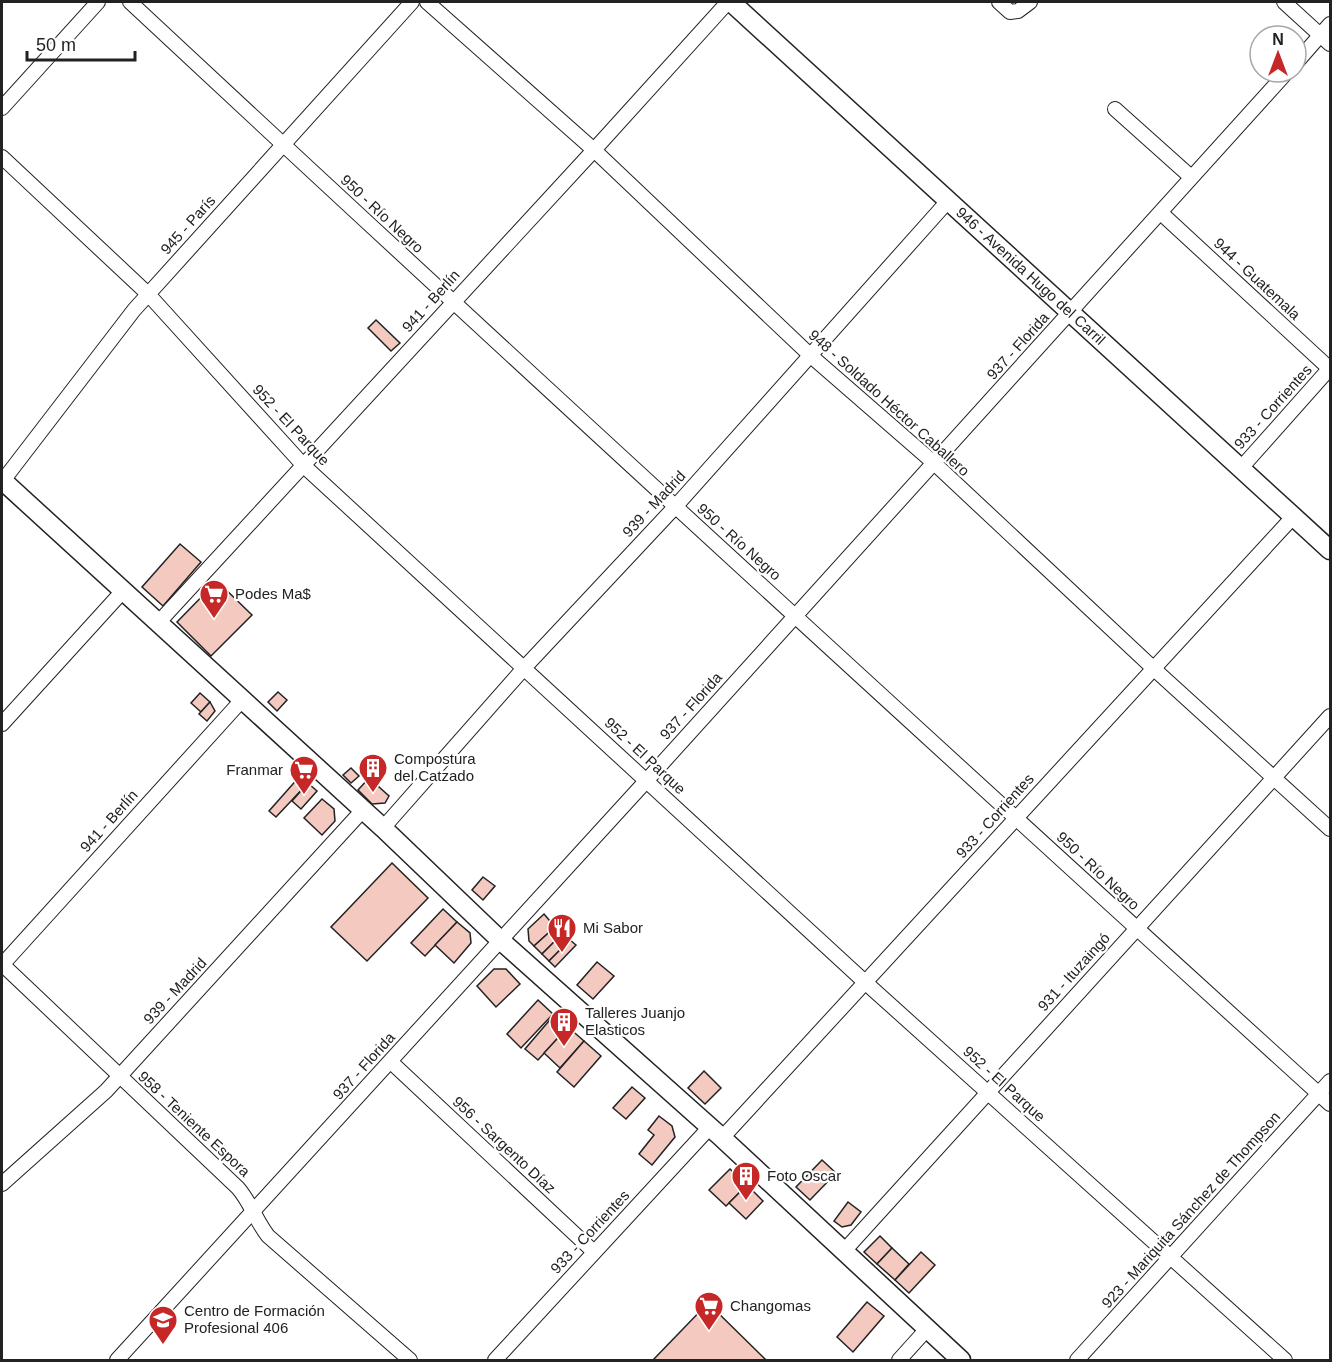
<svg xmlns="http://www.w3.org/2000/svg" width="1332" height="1362" viewBox="0 0 1332 1362" font-family="Helvetica,sans-serif">
<rect width="100%" height="100%" fill="#fff"/>
<g fill="#f3c9c0" stroke="#222" stroke-width="1.5">
<polygon points="376,320 400,343 391,351 368,328"/>
<polygon points="180,544 201,562 163,606 142,587"/>
<polygon points="217,581 252,615 211,656 177,622"/>
<polygon points="278,692 287,700 277,711 268,702"/>
<polygon points="200,693 210,702 201,712 191,703"/>
<polygon points="210,702 215,711 207,721 199,714"/>
<polygon points="351,768 359,776 351,783 343,775"/>
<polygon points="300,776 308,783 276,817 269,811"/>
<polygon points="369,778 389,796 385,803 372,804 358,790"/>
<polygon points="308,783 317,791 301,809 292,801"/>
<polygon points="322,799 334,809 335,821 322,835 304,818"/>
<polygon points="392,863 428,898 367,961 331,927"/>
<polygon points="483,877 495,886 483,900 472,890"/>
<polygon points="443,909 457,922 425,956 411,943"/>
<polygon points="544,914 555,927 534,946 529,941 528,929"/>
<polygon points="457,922 470,933 471,943 454,963 435,945"/>
<polygon points="555,927 563,933 542,954 534,946"/>
<polygon points="563,933 570,940 549,961 542,954"/>
<polygon points="570,940 576,945 555,967 549,961"/>
<polygon points="597,962 614,976 593,999 577,985"/>
<polygon points="494,969 506,969 520,984 496,1007 477,986"/>
<polygon points="538,1000 553,1014 521,1048 507,1034"/>
<polygon points="554,1015 568,1027 538,1060 525,1049"/>
<polygon points="568,1027 584,1041 560,1068 544,1053"/>
<polygon points="584,1041 601,1056 574,1087 557,1072"/>
<polygon points="704,1071 721,1088 705,1104 688,1088"/>
<polygon points="632,1087 645,1098 626,1119 613,1108"/>
<polygon points="659,1116 672,1126 675,1137 652,1165 639,1154 654,1135 648,1130"/>
<polygon points="822,1160 836,1173 810,1200 796,1187"/>
<polygon points="730,1169 747,1185 726,1206 709,1190"/>
<polygon points="747,1185 763,1201 746,1219 729,1203"/>
<polygon points="848,1202 861,1212 851,1225 842,1227 834,1221"/>
<polygon points="880,1236 892,1248 877,1264 864,1252"/>
<polygon points="892,1248 909,1264 895,1280 877,1264"/>
<polygon points="921,1252 935,1265 909,1293 895,1280"/>
<polygon points="867,1302 884,1316 853,1352 837,1337"/>
<polygon points="708,1303 766,1360 653,1360"/>
</g>
<g fill="none" stroke-linecap="round" stroke-linejoin="round">
<g stroke="#222" stroke-width="16">
<g id="street">
<path d="M130,2c397,370 798,737 1200,1102"/>
<polyline points="427,2 594,150 811,356 934,463 1153,668 1330,829"/>
<polyline points="999,2 1010,12 1018,11 1030,2"/>
<polyline points="1284,2 1330,44"/>
<polyline points="1296,63 1330,24"/>
<polyline points="2,108 98,2"/>
<polyline points="1115,109 1191,177"/>
<polyline points="2,157 148,294 304,466 866,983 1285,1360"/>
<polyline points="1161,213 1330,369"/>
<polyline points="1241,468 1330,368"/>
<polyline points="2,482 134,310 412,2"/>
<polyline points="158,623 594,150 728,2"/>
<polyline points="2,724 122,592"/>
<polyline points="383,828 525,667 675,507 948,201"/>
<path d="M2,964l236,224c13,15 18,33 30,48l142,124"/>
<polyline points="2,965 242,700"/>
<polyline points="391,1062 594,1252"/>
<polyline points="722,1138 1293,517"/>
<polyline points="2,1184 106,1091 362,811"/>
<polyline points="844,1251 1330,716"/>
<polyline points="117,1360 647,780 1287,72"/>
<polyline points="495,1360 710,1127"/>
<polyline points="899,1360 927,1329"/>
<polyline points="1077,1360 1330,1081"/>
</g>
</g>
<g stroke="#222" stroke-width="21">
<g id="secondary">
<path id="s1" d="M731,2l599,548"/>
<polyline points="2,480 383,828 499,939 720,1136 961,1360"/>
</g>
</g>
<use href="#street" stroke="#fff" stroke-width="14"/>
<use href="#secondary" stroke="#fff" stroke-width="18"/>
</g>
<defs>
<g id="supermarket-pin" transform="scale(1.5)"><path d="M0 17L-7.5 6A9.5 9.5 0 1 1 7.5 6Z" fill="#c62828" stroke="#fff"/><path d="M-6-5.5h2.5l.6 2H6L4.5 2H-2.5L-4.4-4H-6ZM-1.5 3.2a1.3 1.3 0 1 0 .1 0ZM3 3.2a1.3 1.3 0 1 0 .1 0Z" fill="#fff"/></g>
<g id="building-pin" transform="scale(1.5)"><path d="M0 17L-7.5 6A9.5 9.5 0 1 1 7.5 6Z" fill="#c62828" stroke="#fff"/><path d="M-4-6H4V6H1V3H-1V6H-4ZM-2.5-4.3h1.7v1.8h-1.7ZM.8-4.3h1.7v1.8H.8ZM-2.5-1h1.7V.8h-1.7ZM.8-1h1.7V.8H.8Z" fill="#fff"/></g>
<g id="restaurant-pin" transform="scale(1.5)"><path d="M0 17L-7.5 6A9.5 9.5 0 1 1 7.5 6Z" fill="#c62828" stroke="#fff"/><path d="M-5-6h1v4h1v-4h1v4h1v-4h1v5L-1.5 .5V6h-2V.5L-5-1ZM5-6V6H3V1.5H1.5Q1.5-4 5-6Z" fill="#fff"/></g>
<g id="university-pin" transform="scale(1.5)"><path d="M0 17L-7.5 6A9.5 9.5 0 1 1 7.5 6Z" fill="#c62828" stroke="#fff"/><path d="M0-5L7-2L0 1L-7-2ZM-4 1L0 2.5L4 1V4Q0 6-4 4Z" fill="#fff"/></g>
</defs>
<g fill-rule="evenodd">
<use href="#supermarket-pin" x="214" y="594"/>
<use href="#building-pin" x="373" y="768"/>
<use href="#supermarket-pin" x="304" y="770"/>
<use href="#restaurant-pin" x="562" y="928"/>
<use href="#building-pin" x="564" y="1022"/>
<use href="#building-pin" x="746" y="1176"/>
<use href="#supermarket-pin" x="709" y="1306"/>
<use href="#university-pin" x="163" y="1320"/>
</g>
<g text-anchor="middle" stroke-width="4.5" stroke-linejoin="round" paint-order="stroke">
<g font-size="15" fill="#222" stroke="#fff">
<text transform="translate(382 214) rotate(43)" y="5">950 - Río Negro</text>
<text transform="translate(188 225) rotate(-48)" y="5">945 - París</text>
<text dy="5" stroke="none"><textPath href="#s1" startOffset="406">946 - Avenida Hugo del Carril</textPath></text>
<text transform="translate(1257 279) rotate(43)" y="5">944 - Guatemala</text>
<text transform="translate(431 301) rotate(-48)" y="5">941 - Berlín</text>
<text transform="translate(1018 346) rotate(-48)" y="5">937 - Florida</text>
<text transform="translate(889 403) rotate(42)" y="5">948 - Soldado Héctor Caballero</text>
<text transform="translate(1273 407) rotate(-48)" y="5">933 - Corrientes</text>
<text transform="translate(291 425) rotate(47)" y="5">952 - El Parque</text>
<text transform="translate(654 504) rotate(-47)" y="5">939 - Madrid</text>
<text transform="translate(739 542) rotate(42)" y="5">950 - Río Negro</text>
<text transform="translate(691 706) rotate(-48)" y="5">937 - Florida</text>
<text transform="translate(645 756) rotate(43)" y="5">952 - El Parque</text>
<text transform="translate(995 816) rotate(-48)" y="5">933 - Corrientes</text>
<text transform="translate(109 821) rotate(-48)" y="5">941 - Berlín</text>
<text transform="translate(1098 871) rotate(43)" y="5">950 - Río Negro</text>
<text transform="translate(1074 972) rotate(-48)" y="5">931 - Ituzaingó</text>
<text transform="translate(175 991) rotate(-47)" y="5">939 - Madrid</text>
<text transform="translate(364 1066) rotate(-48)" y="5">937 - Florida</text>
<text transform="translate(1004 1084) rotate(42)" y="5">952 - El Parque</text>
<text transform="translate(194 1124) rotate(43)" y="5">958 - Teniente Espora</text>
<text transform="translate(504 1145) rotate(43)" y="5">956 - Sargento Díaz</text>
<text transform="translate(1191 1210) rotate(-48)" y="5">923 - Mariquita Sánchez de Thompson</text>
<text transform="translate(590 1232) rotate(-47)" y="5">933 - Corrientes</text>
</g>
<g font-size="15" fill="#222" stroke="#fff" text-anchor="start">
<text x="235" y="599">Podes Ma$</text>
<text x="394" y="764">Compostura<tspan x="394" dy="17">del Catzado</tspan></text>
<text x="283" y="775" text-anchor="end">Franmar</text>
<text x="583" y="933">Mi Sabor</text>
<text x="585" y="1018">Talleres Juanjo<tspan x="585" dy="17">Elasticos</tspan></text>
<text x="767" y="1181">Foto Oscar</text>
<text x="730" y="1311">Changomas</text>
<text x="184" y="1316">Centro de Formación<tspan x="184" dy="17">Profesional 406</tspan></text>
</g>
</g>
<rect width="1332" height="1362" fill="none" stroke="#222222" stroke-width="6"/>
<g transform="translate(1278 54)"><circle r="28" fill="#ffffff" stroke="#a7a7a7" stroke-width="1.5"/>
<path d="M0-4.5L10 22L0 15L-10 22Z" fill="#c62828"/>
<text y="-9" font-size="16" font-weight="bold" text-anchor="middle" fill="#222222">N</text>
</g>
<path d="M27 51v9h108v-9" fill="none" stroke="#222222" stroke-width="3"/>
<text x="36" y="51" font-size="18" fill="#222222" stroke="#ffffff" stroke-width="4.5" paint-order="stroke">50 m</text>
</svg>
